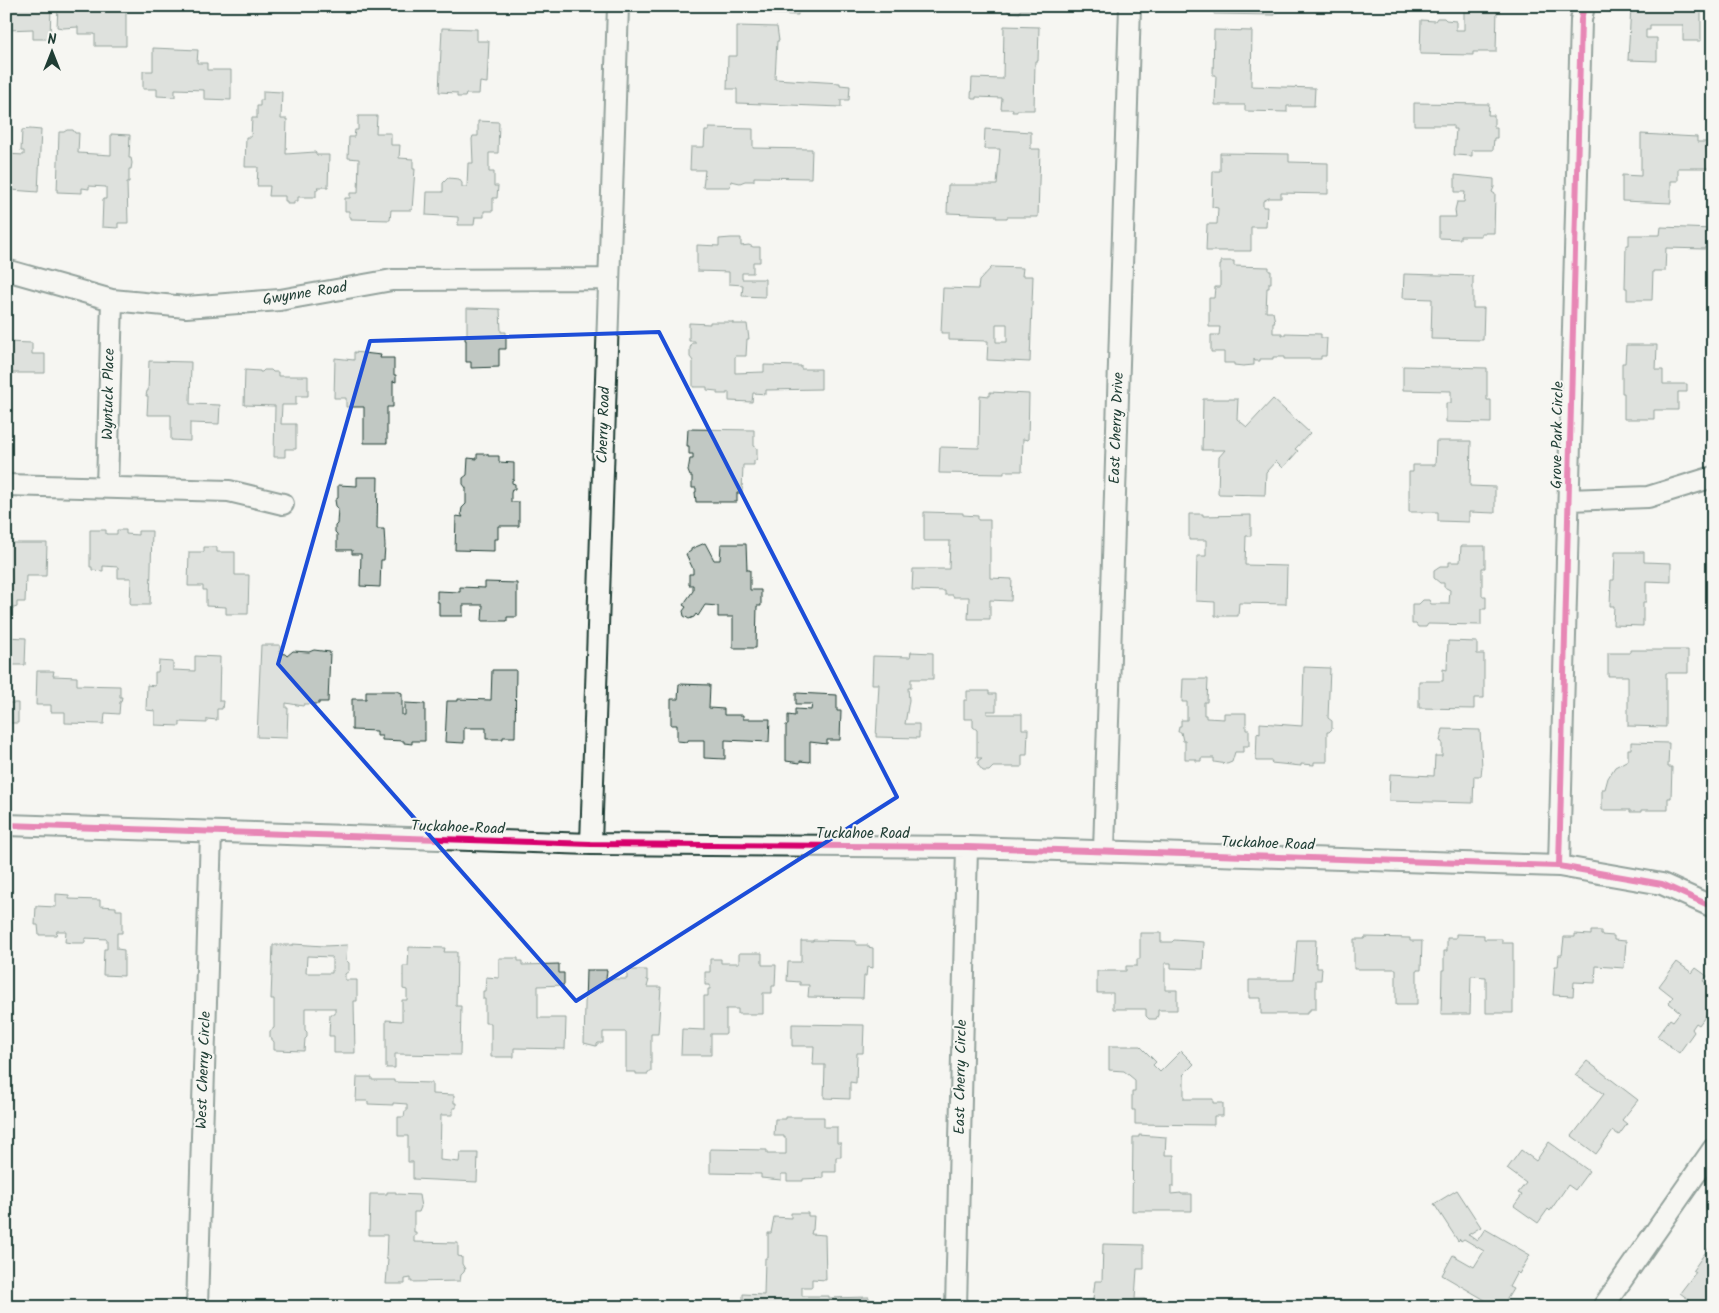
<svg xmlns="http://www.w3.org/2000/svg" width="1719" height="1313" font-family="Kalam,sans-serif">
<rect width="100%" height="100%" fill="#f6f6f2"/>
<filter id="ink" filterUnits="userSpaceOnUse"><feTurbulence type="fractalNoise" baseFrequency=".02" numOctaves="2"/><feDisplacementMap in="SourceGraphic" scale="10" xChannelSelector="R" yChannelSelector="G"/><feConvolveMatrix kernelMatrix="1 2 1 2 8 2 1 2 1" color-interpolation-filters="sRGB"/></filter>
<g filter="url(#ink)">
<path fill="#c1c8c3" stroke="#1f3d34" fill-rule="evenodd" d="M6,6H51L50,39H33V29L6,30Z
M58,6H126V46H95V34H78V27L63,28L57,27Z
M770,6H798V15L770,14Z
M993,6H1031V10H1020V13L1008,12V10L992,9Z
M1214,6H1275V15L1214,14Z
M1631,6H1701V41H1683V25H1650V30H1646V38H1657V61L1628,60Z
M1464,8H1497L1496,52H1473V55L1420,54L1421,20L1435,21L1437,18H1444L1446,20L1456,21V30H1464Z
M737,26L777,27L779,41H777L775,79L840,83V85L850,86L849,100H841V107L737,103V89H727L728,56H737Z
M1004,26L1039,27L1038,61H1035L1034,110H1017V112H1012L1013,109H1001L1002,98L976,97V99H972L971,97L972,78L1003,79Z
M442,28L477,29V41H489L487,83L480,82L479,94H466L465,97H457V93L439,92Z
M1214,30L1252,31L1251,86L1315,88L1314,106H1287V112L1245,111V105H1215L1216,75H1213Z
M153,48L198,50L197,63H207V70H231V100L204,99V90L175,89V97L157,96V89H143V71H153Z
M263,91L282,92L281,119H287L286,154L315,152L317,155H329L328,187H317L318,188V190H316V197H298V201H294V204H287V201H285V196H269L270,186H257L258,167H245L246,137H251L252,118H257V106H260V100H263Z
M1414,103L1489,104L1488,115H1494V128H1497V138H1494L1493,150H1472V156L1454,155L1456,129H1453V125H1414Z
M358,116H377L376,133H391V145H400L399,158L413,159V169H415L412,210H391L390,220L351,219V217H349V211H345V198H350V193H358L359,159L348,158L349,137H354L355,130H358Z
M478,121L499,122L498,153H489V172H494V186H498L497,198H493V211H484V217H475L474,225H458V217L426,215L427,192H443V183L448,178L459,179L462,183V187H467L468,163H473L472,139L473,136H478Z
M709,128L753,129V148L812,149L811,178L754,177V181H745L740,183L731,181L730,187H703L705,170H690L691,147H704L705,131H709Z
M30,129L41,130L38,192L11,190V194H6V154L24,155V151H21L22,130Z
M985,129L1031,132V149H1040L1038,217H1007V218H996V215L947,213L948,185H997L1000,149H984Z
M67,130H73L75,133H79L78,153L111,155V134L130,135L129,158H131L132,163L131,169H129V182H127L128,223H118V228L102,227L103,199H106V187L89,186V189L82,188V193L57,192L59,132H64Z
M1641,134L1697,137V142H1713V168H1678V181H1671V203L1622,201V175L1641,176Z
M1220,153L1289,154V162L1328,163V194L1281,193V198H1269L1263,201V207H1267L1266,227H1251V251H1206L1207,224H1217L1218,208L1212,207L1213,171H1220Z
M1455,175L1494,179V187L1492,192L1495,194L1494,233H1481V236H1460V239L1439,238V217H1456L1455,210L1457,202H1464L1465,192H1455Z
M1661,227L1713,229V247H1705V249L1666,248L1665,271H1653L1652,300H1627V288H1625L1626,245H1629V235H1660Z
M731,238H741V246L749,245L753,247H760V262H753V273H742V279H765V297L742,296L743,285L729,284V272L697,271V245L719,246V239Z
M1221,261H1234V266L1269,267V271H1271V283H1269V288H1267L1266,312H1273L1275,322H1273V333H1282V335H1285V333L1321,334V338H1327L1326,356H1321V359H1284V357H1273V359H1260V361H1255L1254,359V365L1243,366L1234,365V363H1224V352H1211V335H1219L1220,327H1209V298H1214L1215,287H1220V265H1221Z
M992,267L1023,268L1022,276H1033L1030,362L987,360L988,341L949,340V333H941L943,288L978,289L979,281ZM996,324H1007V342H996Z
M1404,274L1473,276V308H1484L1483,340L1431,339L1432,299L1403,298Z
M467,308L500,309L501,332H506V349H499V367L471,368V362H466V340H465V336H467Z
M710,322H733V324H747L749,339H747L746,356H735V373L764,372V365L801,366V369H821V389L766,390V394L753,393L752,402L729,401V392H727V394H717V391L707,390V387H693V361L690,357V348L692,343H695V341H689V323L710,324Z
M6,342L32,343V354H45V373H6Z
M1626,345H1657L1656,370H1663V384H1687V392H1678V410H1654V419H1624V393H1622V363H1625Z
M354,352L381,355L380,358H394V375H396V382L393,381V407H387V443H364V407H346V398H334L335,358L354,360Z
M149,361L191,362L190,404L220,405L219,424L190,423V441L171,440V415H147L148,396H146L147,391H148Z
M1403,366L1487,368V400H1491V423L1446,422V403H1451V391L1403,390Z
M245,370L260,371V372H262L264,370H271L273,372H278V376H308V396H296V405H282L281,424H296V449H285V457H274L275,406L244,405Z
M990,392L1029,394L1028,440L1023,439L1022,471H1004V474L939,473L940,447L979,448L980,395L990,396Z
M1203,399H1238L1237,419L1247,427L1273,399L1310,433L1295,449L1298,451L1283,468L1276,461L1266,472L1265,495L1218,494L1219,457L1225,450H1202Z
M688,429L754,430V446L757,448V459L754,461V465H743L742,493H737V502H696L695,492H696V488H692V476H690L688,471L690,459H693V454H689V446H687Z
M1436,441H1471L1470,486L1495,487V513L1469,512V522L1438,521V512H1409V472H1413V465H1435Z
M477,454H488V456H499V462L514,463V480H512V483L515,484V489H512L511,493V502H519V526H498V539H494V551L455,550L456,516L463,517L461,514L462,508L466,504V488L463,484V478L467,475L468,458L477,459Z
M357,477H378L377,529H384L385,546L384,560H381L380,587L360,586L361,554H352V550H337V534L335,532V526L337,524L338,508L336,506L335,500L338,498V485L357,486Z
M924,512L963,513V515L978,516V520H990V578L1012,579L1011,601L990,600V619H968L969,597H953V595H945V591L912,590L913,569H949L950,541H924Z
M1189,514H1203V516L1251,515V536H1246L1245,565L1287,566L1286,604L1239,603L1238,616H1215V602L1196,601L1197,556H1206V540H1189Z
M90,530H106V534H117V530H126V534L138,535V531H152L150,605H130L131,578H118V567L103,566V571L92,570V567H90Z
M6,543H47L46,576H26L25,602H17V607L14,608L6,607Z
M705,543L714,560H720L721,544H746L747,570H750V590H761V606H757L756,648H733V617H718V606L705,605L698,616L696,614L694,617L689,619L684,616L683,611L686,607L683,605L693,591V585H689V574H693V569L686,554L691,551V549Z
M1461,546H1485V568H1482V596H1486V609H1481V625L1428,624L1426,627H1418L1416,624H1412V604H1419L1423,600H1429L1431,604H1449L1450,590L1444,587V583H1440L1434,578V570L1440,566H1449V562H1460Z
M204,547H217V552H235V575H249L248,614H226V607L206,606V590H203V586H188L189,552H204Z
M1615,552H1644V562L1671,563V582L1646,581V602H1643V626L1613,625L1614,606H1610L1611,580H1614Z
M485,582L517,583V617H507V621H482L483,605H463V616H439V602H437V591L460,592V587L485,588Z
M6,637L26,638L25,665H6Z
M1448,641L1477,642V654H1484V698H1474V709L1419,708V681H1443V669L1447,670Z
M261,645H280V653L285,654L287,656L293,651L309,652L314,650L330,652L328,702H319V704H304L303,706L286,703V708H288L287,738L257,737Z
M1630,650H1688V673H1666V727L1628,726V676H1608V653H1630Z
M911,652L933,653V679H911V688H908L909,700L905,724H919V738L876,737L879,684H872L873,656L910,657Z
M195,656L220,657L219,701H223L222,709H217V720L207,719V723L180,722V726L155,725V711L146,710L147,685L155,686V672H158L159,661L173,662V670L195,671Z
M1304,667L1330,668L1328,718L1332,721V729L1329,732H1327V762H1314V765L1301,764V766L1271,763L1272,761H1256L1257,733L1260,734V723L1302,726Z
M492,670H516L515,737H503V739H486V728H464V743L445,742L447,701H458V699L491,700Z
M37,671H54L53,676L77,677V685L120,686V697H122L121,702H120L119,714L105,713L104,724L65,723V712H51V705H36Z
M1183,679H1208L1207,702H1204V715H1206V718L1224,719V713H1246V730H1249V746H1243V752H1235L1232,762L1227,764L1214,762V758H1201V761H1196V759H1185V741H1183L1181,732H1178L1179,726H1181V720H1187V702H1182Z
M679,684L710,685L709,708L724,709V715H743V719H770L769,742L725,740V759L704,758V740H688V742L677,741V725H671V699H678Z
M366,691H397L402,693V715H405V703L425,704V741H412V744L404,743V741L382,740V736H377V731L352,730V699H366Z
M967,691H989V694H996V711H987V714H1022V729H1028L1027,755H1022V767H993L989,771H983L978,765V761L982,758H977V730L973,727V719H964V700H967Z
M796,693L837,695V711H841L840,740H827V744L810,742V762L800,761V763L786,761V725H788V715L795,716V709L811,710L812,704H796Z
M6,697L9,698V703H18V723H6Z
M1443,729L1480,730L1482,767L1481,776H1474L1473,803L1389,801L1390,774L1434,776L1435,756H1442V742L1440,741Z
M1631,742L1669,743L1668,767H1672L1671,798H1668V810H1641V812H1630V810H1602V789H1605L1608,778L1615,767L1628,760V749H1631Z
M56,894L69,895V899L100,900V906L116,907V910H122V933H117V949L124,950V976L103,975L104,949H107V939L85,938V943H72L65,942L66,931H57L56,935H39L38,925H35L36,906L56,907Z
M1591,931H1601V935L1614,936V940L1626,941L1624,968L1596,966L1595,983L1574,982L1573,996L1553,995L1555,966H1558L1559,955H1562L1564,937H1575V934L1591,935Z
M1140,933H1161V942H1172L1174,940L1204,942L1203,969L1171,968V963H1165V990H1177V1010H1158V1015L1156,1019H1149L1146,1016V1009H1113V993H1097V971H1126V966H1137V959H1140Z
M1456,934L1484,935V939H1502V943H1513V1013H1486V977L1471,976L1470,1014H1441L1442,970H1444V951H1447V938H1456Z
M1365,937L1410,938V941H1422L1421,970H1417V1005H1396V969H1354V939H1364Z
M813,940L856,941V945H868V947L873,948V968L867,967L866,976H864L863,998L808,997L809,985H800V982L787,981L788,962H801V941H813Z
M1297,940H1316L1315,963H1317V968H1322L1321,980H1316V1009H1310V1011H1307V1014H1261V998H1249V980H1294Z
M293,944L324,946L347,945L346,960L349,963V971L345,974V980H357V1001H354L355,1053H334V1036H329L330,1014H335V1008H305V1030L307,1032V1037L305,1039L304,1051L274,1050V1042L270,1037V1031L274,1028V999H271L273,945H293ZM307,956L332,957V973H306Z
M409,947L445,948L444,952H457L456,1006H461L460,1055L395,1054V1068H386V1020L402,1021V1000H407V990L403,989V966H408Z
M739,953H762V965H776L775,986H772V993H763V1014H738V1009H726V1034H711V1055H681L682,1029L704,1030V996H708V989H710V985H705V972H710V959H721V963H739Z
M499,958H518V961H522V965L559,964V973H564V985L538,986V1018H566L565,1049L514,1048V1057H491V1023H485V999H483V991H485L486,977L499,978Z
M1677,962L1692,973L1696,968L1707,976L1703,981L1713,988V1006L1699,1025L1696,1023L1692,1029L1694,1032L1679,1053L1657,1036L1670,1019L1673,1021L1680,1012L1669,1003L1673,997L1659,986Z
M586,970H607L606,979H627V970H647V980H649L647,987H661L658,1034H651V1072H648V1074H636V1072H626V1032H603V1043H598L596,1046L584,1043Z
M792,1024L864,1025L863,1053H857L856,1083L850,1082V1099L824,1098L825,1065H813L814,1046H792Z
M1109,1046H1140L1156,1062L1153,1065L1160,1072L1181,1051L1194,1064L1183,1075L1184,1076V1099H1213V1103H1223V1116H1214V1125L1135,1124V1110H1132V1092H1135V1080L1124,1071L1109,1070Z
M1587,1061L1638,1100L1622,1120L1627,1124L1619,1135L1613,1131L1596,1154L1572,1136L1604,1094L1575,1075Z
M357,1077H372V1080H394V1082L432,1083V1094L454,1095V1103H456V1108H453V1115H441L440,1160L459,1162L460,1153H478L477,1182L413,1179V1162H408V1136H398V1117H404L405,1111H407V1104L393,1103V1105L368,1104V1101H356Z
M785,1117H824V1127H837V1143H841V1157H836V1172H823V1178L803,1179V1181H787V1174H781V1180L761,1178V1174L710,1173V1149L767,1150V1154H786V1138H784V1136H774L775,1119H785Z
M1139,1135L1166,1137L1165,1155H1174V1186H1171V1194L1181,1193V1194H1192V1211H1132L1133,1137H1139Z
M1549,1142L1589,1171L1575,1190L1568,1185L1550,1211L1548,1209L1538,1223L1514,1206L1522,1195L1518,1193L1526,1183L1507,1169L1521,1150L1536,1161Z
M1457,1190L1481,1227L1468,1235L1470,1236L1477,1241L1485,1229L1530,1255L1519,1274L1517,1272L1509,1287L1513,1289L1502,1307H1497L1442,1275L1453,1255L1474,1267L1484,1251L1464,1239L1461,1241L1460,1239L1458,1241L1434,1204Z
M387,1192H396V1194L419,1195L421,1207L419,1212H414V1232H416V1235H414V1242L458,1243V1256L462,1257V1264L465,1269L464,1272L461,1275L460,1281L411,1282V1278L405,1279V1284H386L388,1259H386L387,1235H369L370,1194H387Z
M791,1213H808V1216H814L813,1230H812L811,1234L825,1235L826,1280L812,1279V1287H802V1296H829V1298L869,1297V1304H873V1307H743V1294L764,1295L765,1258H768V1233H771L774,1217L791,1218Z
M1103,1244L1144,1245V1269H1137L1135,1299H1145V1307H1092L1095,1281H1102Z
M1710,1246H1713V1307H1699L1680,1293L1696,1272L1693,1270Z
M1442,1299L1454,1303L1453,1306L1454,1307H1439Z"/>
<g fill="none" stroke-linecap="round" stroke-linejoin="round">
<defs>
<path id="street" d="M6,270L112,300L186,307L280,300L392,280L609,279
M6,485L229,491L283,504
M107,487L112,300
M1569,500L1648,497L1713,477
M6,825L591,844L967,847L1559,866L1662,884L1713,907
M591,844L618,6
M1104,851L1130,6
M1559,866L1581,20L1584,6
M197,1307L211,832
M956,1307L967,847
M1603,1307L1713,1149"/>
</defs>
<use href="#street" stroke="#1f3d34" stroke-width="24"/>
<use href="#street" stroke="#f6f6f2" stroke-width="20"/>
<defs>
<path id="cycleway" d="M6,825L591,844L967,847L1559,866L1662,884L1713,907
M1559,866L1581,20L1584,6"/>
</defs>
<use href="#cycleway" stroke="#f6f6f2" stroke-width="9"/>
<use href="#cycleway" stroke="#d6006c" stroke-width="6"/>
</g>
</g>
<path d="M0 0H1719V1313H0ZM659,332L897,797L576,1001L278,664L370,341Z" fill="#f6f6f2" fill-opacity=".55" fill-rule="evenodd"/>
<path fill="none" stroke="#1d4ed8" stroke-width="4" stroke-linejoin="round" d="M659,332L897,797L576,1001L278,664L370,341Z"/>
<g text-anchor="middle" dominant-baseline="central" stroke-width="4" stroke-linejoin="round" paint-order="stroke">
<g font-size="15" fill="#1f3d34" stroke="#f6f6f2">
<text transform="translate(305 294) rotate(-9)">Gwynne Road</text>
<text transform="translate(109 394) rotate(-89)">Wyntuck Place</text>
<text transform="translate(604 425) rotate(-88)">Cherry Road</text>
<text transform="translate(1117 428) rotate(-88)">East Cherry Drive</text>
<text transform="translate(1558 435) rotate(-89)">Grove Park Circle</text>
<text transform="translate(458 828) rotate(2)">Tuckahoe Road</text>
<text x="863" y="834">Tuckahoe Road</text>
<text transform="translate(1268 844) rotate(2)">Tuckahoe Road</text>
<text transform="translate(204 1070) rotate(-88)">West Cherry Circle</text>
<text transform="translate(961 1077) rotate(-89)">East Cherry Circle</text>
</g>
</g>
<rect width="1719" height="1313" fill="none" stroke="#f6f6f2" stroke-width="25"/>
<rect x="12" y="12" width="1694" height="1288" fill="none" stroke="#1f3d34" stroke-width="2" filter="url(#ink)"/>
<g transform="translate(52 52)" stroke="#f6f6f2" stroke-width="4" paint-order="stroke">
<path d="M0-4L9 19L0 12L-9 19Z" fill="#1f3d34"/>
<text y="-8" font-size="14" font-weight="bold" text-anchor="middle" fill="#1f3d34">N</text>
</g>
</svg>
